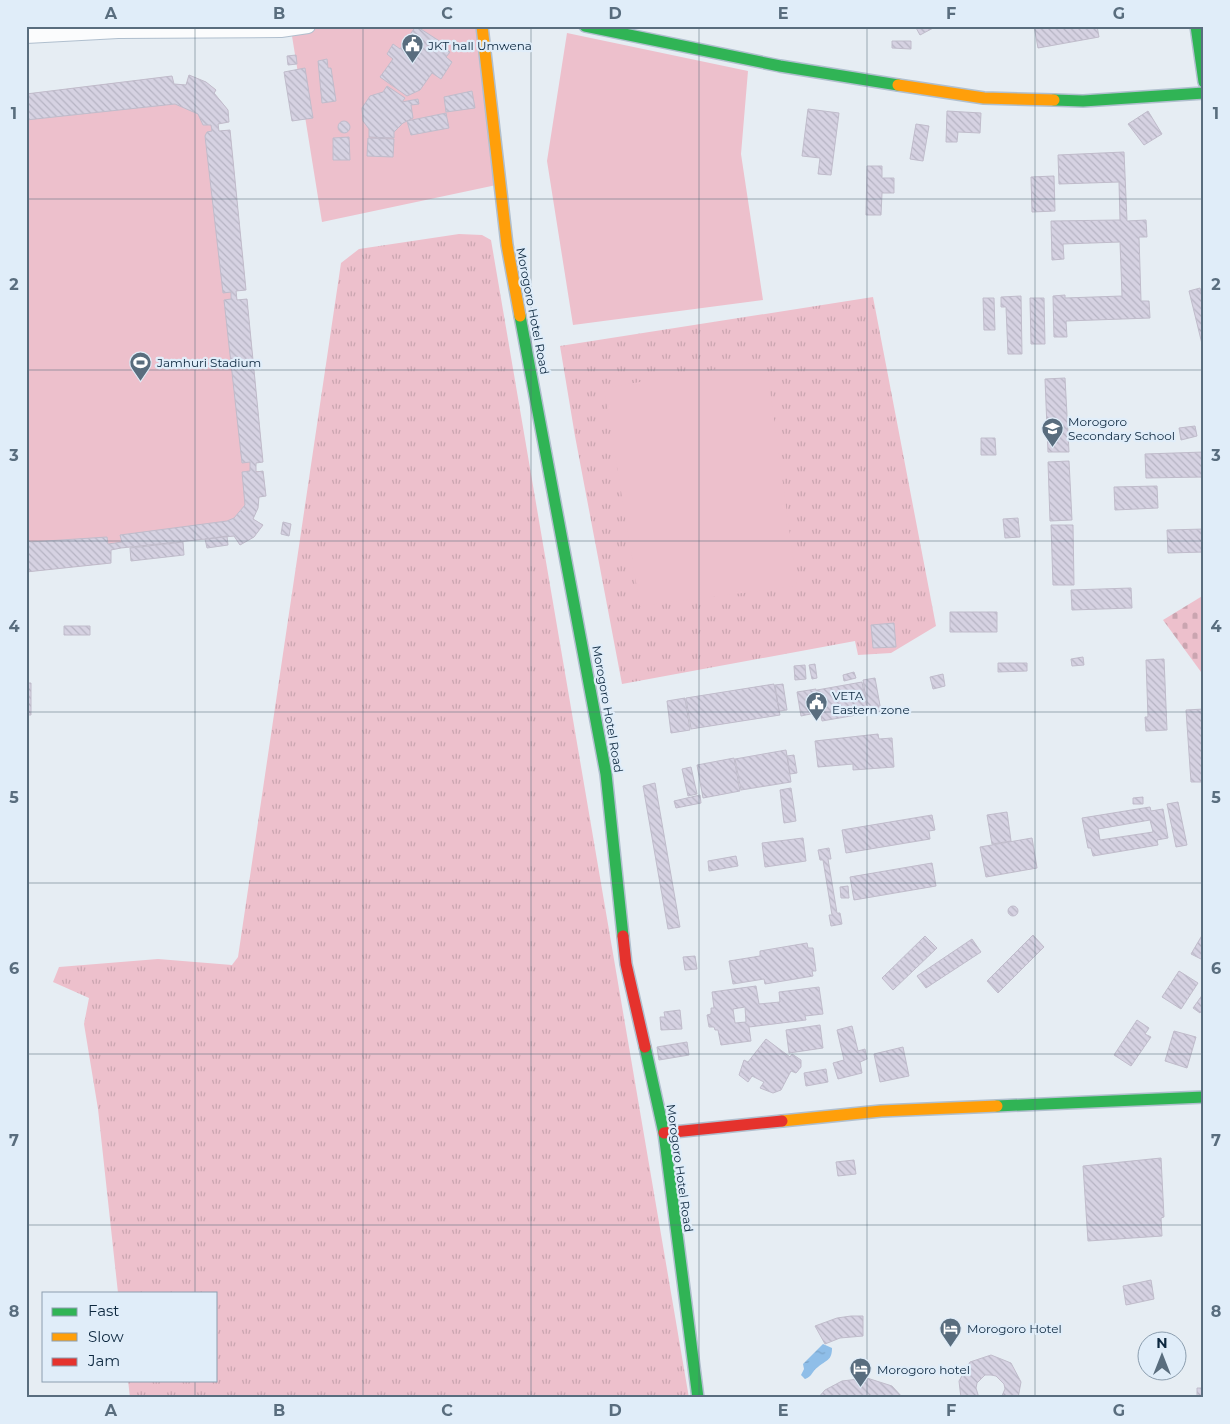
<svg xmlns="http://www.w3.org/2000/svg" width="1230" height="1424" font-family="Montserrat,sans-serif">
<defs>
<pattern id="grass-tufts" width="24" height="20" patternUnits="userSpaceOnUse" patternTransform="scale(1.25)"><rect width="24" height="20" fill="#edc0cc"/><path d="M3 7l-1-3M5 7V3M7 7l1-3M15 17l-1-3M17 17v-4M19 17l1-3" fill="none" stroke="#caa5b0"/></pattern>
<pattern id="cemetery-stones" width="16" height="16" patternUnits="userSpaceOnUse" patternTransform="scale(1.25)"><rect width="16" height="16" fill="#edc0cc"/><path d="M2 7V4a2 2 0 0 1 4 0v3zM10 15v-3a2 2 0 0 1 4 0v3z" fill="#caa5b0"/></pattern>
<pattern id="water-ripples" width="26" height="14" patternUnits="userSpaceOnUse" patternTransform="scale(1.25)"><rect width="26" height="14" fill="#8fbee8"/><path d="M2 4q2-2 4 0t4 0M15 11q2-2 4 0t4 0" fill="none" stroke="#7aa3c8"/></pattern>
<pattern id="building-back-hatch" width="6" height="6" patternUnits="userSpaceOnUse" patternTransform="scale(1.25)"><rect width="6" height="6" fill="#d6d2e2"/><path d="M-1 5l2 2M0 0l6 6M5-1l2 2" fill="none" stroke="#b6b4c3"/></pattern>
</defs>
<rect width="100%" height="100%" fill="#e6edf3"/>
<path fill="url(#grass-tufts)" d="M459,234L482,235L491,240L689,1398H130L128,1380H216V1293H118L98,1109L84,1024L89,998L53,982L59,967L158,959L232,965L238,957L341,263L359,249Z
M873,297L936,626L891,653L858,655L855,641L622,684L575,436L560,346Z"/>
<path fill="url(#cemetery-stones)" d="M1204,595V676L1163,620Z"/>
<path fill="#edc0cc" d="M310,26H477L501,184L322,222L292,36Z
M567,33L748,71L741,154L763,300L573,325L547,161Z
M189,75L206,82L216,90L214,93L228,110L229,122L218,124L219,131L230,130L246,290L236,291L237,300L247,299L263,462L256,463V471H263L266,496L259,497L258,508L253,519L263,525L254,537L240,545L234,536L121,548L111,550V563L26,572V94L172,76L174,84L186,85Z
M766,361L797,586L640,606L604,388Z"/>
<path fill="url(#water-ripples)" d="M823,1344L832,1348C832,1361 826,1360 818,1367C812,1371 812,1377 805,1379L801,1375L804,1369L803,1364Z"/>
<path fill="url(#building-back-hatch)" stroke="#c0bccb" fill-rule="evenodd" d="M416,26L441,42L439,44L450,52L446,57L452,62L441,79L432,73L420,90L407,96L380,77L393,59L387,54L393,44L400,49Z
M915,26H937L920,35Z
M1034,26H1097L1099,37L1038,48Z
M892,41H911V49L892,48Z
M296,55L297,64L288,65L287,56Z
M327,59L328,68H331L336,101L322,103L318,61Z
M305,68L313,118L292,121L284,72Z
M189,75L206,82L216,90L214,93L228,110L229,122L218,124L219,131L230,130L246,290L236,291L237,300L247,299L263,462L256,463V472L263,471L266,496L259,497L258,508L253,519L263,525L254,537L240,545L234,536L121,548L111,550V563L26,572V540L31,542L107,537L108,544L122,542L120,535L227,521L234,518L245,505L242,472L250,471V462L242,463L224,300L231,299V292L223,293L205,136L207,132L212,131L211,125H203L198,114L175,104L26,120V94L172,76L174,84L186,85Z
M387,86L405,98L402,102L418,99L419,104L411,105L413,118L403,123L394,132V138L369,137V129L363,121L362,108L370,96L383,92Z
M472,91L475,108L446,112L444,97Z
M808,109L839,113L831,175L818,174L820,158L802,156Z
M947,111L981,113L980,133L958,132L957,142H946Z
M1148,111L1162,134L1144,145L1128,124Z
M446,113L449,128L411,135L407,121Z
M338 127a6 6 0 1 1 12 0a6 6 0 1 1-12 0Z
M916,124L929,126L923,161L910,159Z
M349,137L350,160H333V138Z
M368,138L394,139L393,157L367,156Z
M1124,152L1127,221L1146,220L1147,237H1139L1141,301H1149L1150,318L1066,321L1067,337H1054L1053,296L1065,295V298L1122,296L1120,242L1063,244L1064,259L1052,260L1051,221L1120,220L1119,182L1059,184L1058,155Z
M867,166H882V178H894V193H882L881,215H866Z
M1054,176L1055,211L1032,212L1031,177Z
M1200,288L1204,303V352L1189,291Z
M1021,296L1022,354H1008L1006,307H1001V297Z
M983,298H994L995,330H984Z
M1030,298H1044L1045,344H1031Z
M1065,378L1069,452H1048L1045,379Z
M1195,426L1197,436L1181,440L1179,428Z
M981,438H995L996,455H981Z
M1204,452V477L1146,478L1145,454Z
M1069,461L1072,520L1050,521L1048,462Z
M1157,486L1158,508L1115,510L1114,487Z
M1018,518L1020,537L1005,538L1003,519Z
M283,522L291,524L289,536L281,534Z
M1051,525H1073L1074,585H1053Z
M1204,529V552L1168,553L1167,530Z
M227,536L228,545L207,548L205,539Z
M183,542L184,555L131,561L130,548Z
M1131,588L1132,608L1072,610L1071,590Z
M950,612H997V632H950Z
M894,623L896,647L873,648L871,625Z
M64,626H90V635H64Z
M1083,657L1084,665L1072,666L1071,659Z
M1164,659L1167,730L1146,731L1145,717H1148L1146,660Z
M998,663H1027V671L998,672Z
M815,664L817,678L812,679L809,665Z
M805,665L806,679L795,680L794,666Z
M854,672L856,678L844,681L843,675Z
M943,674L945,686L933,689L930,677Z
M875,678L881,711L868,713L863,680Z
M862,682L868,713L822,721L817,690Z
M26,683H31V715H26Z
M774,684L780,715L691,729L686,698Z
M783,684L787,710L779,711L775,685Z
M816,689L820,712L801,716L797,692Z
M685,698L690,730L671,733L667,701Z
M1204,709V782H1191L1186,710Z
M878,734L879,739L892,738L894,767L853,770V764L818,767L815,741Z
M786,750L791,782L741,790L735,759Z
M794,755L797,773L790,774L787,756Z
M734,758L740,791L703,798L697,765Z
M691,767L697,794L688,796L682,769Z
M655,783L680,927L668,929L643,786Z
M791,788L796,821L784,823L780,790Z
M700,795L701,803L676,808L674,801Z
M1143,797V804H1133V798Z
M1178,802L1187,845L1176,847L1167,804Z
M1150,807L1151,811L1163,809L1168,838L1157,840L1158,845L1093,856L1091,848H1088L1082,818ZM1150,820L1153,832L1100,840L1098,829Z
M1007,812L1011,841L992,844L987,815Z
M932,815L935,830L929,831L930,839L846,853L842,830Z
M803,838L806,861L765,867L762,843Z
M1032,838L1037,868L986,877L980,847Z
M829,848L831,859H828L837,913H840L842,924L831,926L829,915H832L823,860H820L818,850Z
M736,856L738,866L709,871L708,861Z
M932,863L936,886L854,900L850,877Z
M848,886L849,898H841L840,887Z
M1008 911a5 5 0 1 1 10 0a5 5 0 1 1-10 0Z
M1204,932V959L1203,960L1191,954Z
M1033,935L1044,947L998,993L987,981Z
M925,936L937,948L893,990L882,978Z
M972,939L981,952L926,988L917,976Z
M807,943L808,948H813L816,971H812L813,976L765,984L764,979L733,984L729,961L760,956V951Z
M695,956L697,969L685,970L683,957Z
M1179,971L1198,983L1181,1009L1162,997Z
M756,986L759,1004L780,1002L779,992L819,987L823,1014L805,1016L806,1020L749,1027L751,1041L721,1045L718,1030H715L714,1027H709L707,1015L711,1014V1008H714L712,992ZM745,1007L746,1022L735,1023L733,1009Z
M1203,994L1204,1007L1200,1013L1193,1008Z
M680,1010L682,1029L661,1030L660,1017H665L664,1012Z
M1137,1020L1149,1028L1145,1034L1151,1037L1131,1066L1114,1055Z
M820,1025L823,1048L789,1053L786,1030Z
M852,1026L858,1051L865,1049L867,1059L860,1062L862,1073L838,1079L833,1063L844,1060L837,1030Z
M1174,1031L1196,1037L1187,1068L1165,1061Z
M766,1039L790,1057L792,1054L801,1060V1067L796,1073L791,1071L781,1090L773,1093L760,1088L764,1082L752,1076L748,1082L739,1075L744,1060L748,1062Z
M687,1042L689,1055L659,1060L657,1047Z
M903,1047L909,1076L880,1082L874,1054Z
M826,1069L828,1082L806,1086L804,1073Z
M1161,1158L1164,1217L1161,1218L1162,1236L1088,1241L1083,1166Z
M854,1160L856,1174L838,1176L836,1162Z
M1151,1280L1154,1299L1126,1305L1123,1286Z
M851,1316H863V1336L840,1338L825,1344L815,1326L837,1318Z
M991,1355L1011,1363L1021,1382L1018,1398H1001L1005,1389L1004,1384L996,1376L991,1375H985L977,1383L976,1388L979,1398H961L959,1381L970,1362Z
M867,1378L892,1386L903,1398H818L825,1390L842,1381Z
M1197,1388H1204V1398H1197Z"/>
<g fill="none" stroke-linecap="round" stroke-linejoin="round">
<defs>
<path id="street" d="M26,36L118,31L281,30L308,26"/>
<path id="fast" d="M585,26L780,66L898,85
M1196,26L1204,82
M1054,100L1083,101L1204,93
M520,316L606,774L623,936
M645,1047L664,1133L698,1398
M997,1106L1204,1097"/>
<path id="slow" d="M482,26L507,245L520,316
M898,85L984,98L1054,100
M782,1121L881,1111L997,1106"/>
<path id="jam" d="M623,936L626,964L645,1047
M664,1133L782,1121"/>
</defs>
<use href="#street" stroke="#b0bfce" stroke-width="16"/>
<use href="#fast" stroke="#b0bfce" stroke-width="14"/>
<use href="#slow" stroke="#b0bfce" stroke-width="14"/>
<use href="#jam" stroke="#b0bfce" stroke-width="14"/>
<use href="#street" stroke="#fbfcfd" stroke-width="14"/>
<use href="#fast" stroke="#30b455" stroke-width="11"/>
<use href="#slow" stroke="#ff9f0a" stroke-width="11"/>
<use href="#jam" stroke="#e5322d" stroke-width="11"/>
</g>
<path fill="none" stroke="#596d7e" stroke-width="1" stroke-opacity="0.55" d="M195,26V1293M363,26V1398M531,26V1398M699,26V1398M867,26V1398M1035,26V1398M26,199H1204M26,370H1204M26,541H1204M26,712H1204M26,883H1204M26,1054H1204M26,1225H1204M195,1380V1398"/>
<defs>
<symbol id="civic-pin" viewBox="-11 -11 22 30"><path d="M0 17L-7.5 6A9.5 9.5 0 1 1 7.5 6Z" fill="#596d7e" stroke="#e0edf9"/><path d="M-.6-6.5H3V-4.5H.6V-3L4-1V1h2V6H-6V1h2V-1L-.6-3ZM-1.2 2.5V6h2.4V2.5Z" fill="#fff"/></symbol>
<symbol id="stadium-pin" viewBox="-11 -11 22 30"><path d="M0 17L-7.5 6A9.5 9.5 0 1 1 7.5 6Z" fill="#596d7e" stroke="#e0edf9"/><path d="M0-5a6.5 5 0 1 0 0 10a6.5 5 0 1 0 0-10ZM-3.5-1.8h7v3.6h-7Z" fill="#fff"/></symbol>
<symbol id="school-pin" viewBox="-11 -11 22 30"><path d="M0 17L-7.5 6A9.5 9.5 0 1 1 7.5 6Z" fill="#596d7e" stroke="#e0edf9"/><path d="M0-5L7-2L0 1L-7-2ZM-4 1L0 2.5L4 1V4Q0 6-4 4Z" fill="#fff"/></symbol>
<symbol id="hotel-pin" viewBox="-11 -11 22 30"><path d="M0 17L-7.5 6A9.5 9.5 0 1 1 7.5 6Z" fill="#596d7e" stroke="#e0edf9"/><path d="M-6-4.5h1.5V1H6V5H4.5V3h-9V5H-6ZM-4 0a1.8 1.8 0 1 1 3.6 0ZM.5 0V-2.5h3Q6-2.5 6 0Z" fill="#fff"/></symbol>
</defs>
<g fill-rule="evenodd">
<use href="#civic-pin" x="400" y="32" width="25" height="34"/>
<use href="#stadium-pin" x="128" y="350" width="25" height="34"/>
<use href="#school-pin" x="1040" y="416" width="25" height="34"/>
<use href="#civic-pin" x="804" y="690" width="25" height="34"/>
<use href="#hotel-pin" x="938" y="1316" width="25" height="34"/>
<use href="#hotel-pin" x="848" y="1356" width="25" height="34"/>
</g>
<g text-anchor="middle" dominant-baseline="central" stroke-width="4.5" stroke-linejoin="round" paint-order="stroke">
<g font-size="12" fill="#0d283f" stroke="#e0edf9" text-anchor="start">
<text x="428" y="45">JKT hall Umwena</text>
<text x="157" y="362">Jamhuri Stadium</text>
<text x="1068" y="421">Morogoro<tspan x="1068" dy="14">Secondary School</tspan></text>
<text x="832" y="695">VETA<tspan x="832" dy="14">Eastern zone</tspan></text>
<text x="967" y="1328">Morogoro Hotel</text>
<text x="877" y="1369">Morogoro hotel</text>
</g>
<g font-size="12" fill="#0d283f" stroke="#e0edf9">
<text transform="translate(533 311) rotate(79)">Morogoro Hotel Road</text>
<text transform="translate(608 709) rotate(80)">Morogoro Hotel Road</text>
<text transform="translate(680 1168) rotate(82)">Morogoro Hotel Road</text>
</g>
</g>
<rect width="1230" height="1424" fill="none" stroke="#e0edf9" stroke-width="55"/>
<rect x="42" y="1292" width="175" height="90" fill="#e0edf9" stroke="#8c9eaf"/>
<rect x="52" y="1308" width="25" height="8" fill="#30b455" stroke="#8c9eaf"/>
<text x="88" y="1316" font-size="15" fill="#0d283f">Fast</text>
<rect x="52" y="1333" width="25" height="8" fill="#ff9f0a" stroke="#8c9eaf"/>
<text x="88" y="1342" font-size="15" fill="#0d283f">Slow</text>
<rect x="52" y="1358" width="25" height="8" fill="#e5322d" stroke="#8c9eaf"/>
<text x="88" y="1366" font-size="15" fill="#0d283f">Jam</text>
<g transform="translate(1162 1356)"><circle r="24" fill="#e0edf9" stroke="#8c9eaf"/>
<path d="M0-4L9 19L0 12L-9 19Z" fill="#596d7e"/>
<text y="-8" font-size="14" font-weight="bold" text-anchor="middle" fill="#0d283f">N</text>
</g>
<rect x="28" y="28" width="1174" height="1368" fill="none" stroke="#596d7e" stroke-width="2"/>
<g font-size="16" text-anchor="middle" font-weight="bold" fill="#596d7e">
<text x="111" y="19">A</text>
<text x="279" y="19">B</text>
<text x="447" y="19">C</text>
<text x="615" y="19">D</text>
<text x="783" y="19">E</text>
<text x="951" y="19">F</text>
<text x="1119" y="19">G</text>
<text x="14" y="119">1</text>
<text x="1216" y="119">1</text>
<text x="14" y="290">2</text>
<text x="1216" y="290">2</text>
<text x="14" y="461">3</text>
<text x="1216" y="461">3</text>
<text x="14" y="632">4</text>
<text x="1216" y="632">4</text>
<text x="14" y="803">5</text>
<text x="1216" y="803">5</text>
<text x="14" y="974">6</text>
<text x="1216" y="974">6</text>
<text x="14" y="1146">7</text>
<text x="1216" y="1146">7</text>
<text x="14" y="1317">8</text>
<text x="1216" y="1317">8</text>
<text x="111" y="1416">A</text>
<text x="279" y="1416">B</text>
<text x="447" y="1416">C</text>
<text x="615" y="1416">D</text>
<text x="783" y="1416">E</text>
<text x="951" y="1416">F</text>
<text x="1119" y="1416">G</text>
</g>
</svg>
